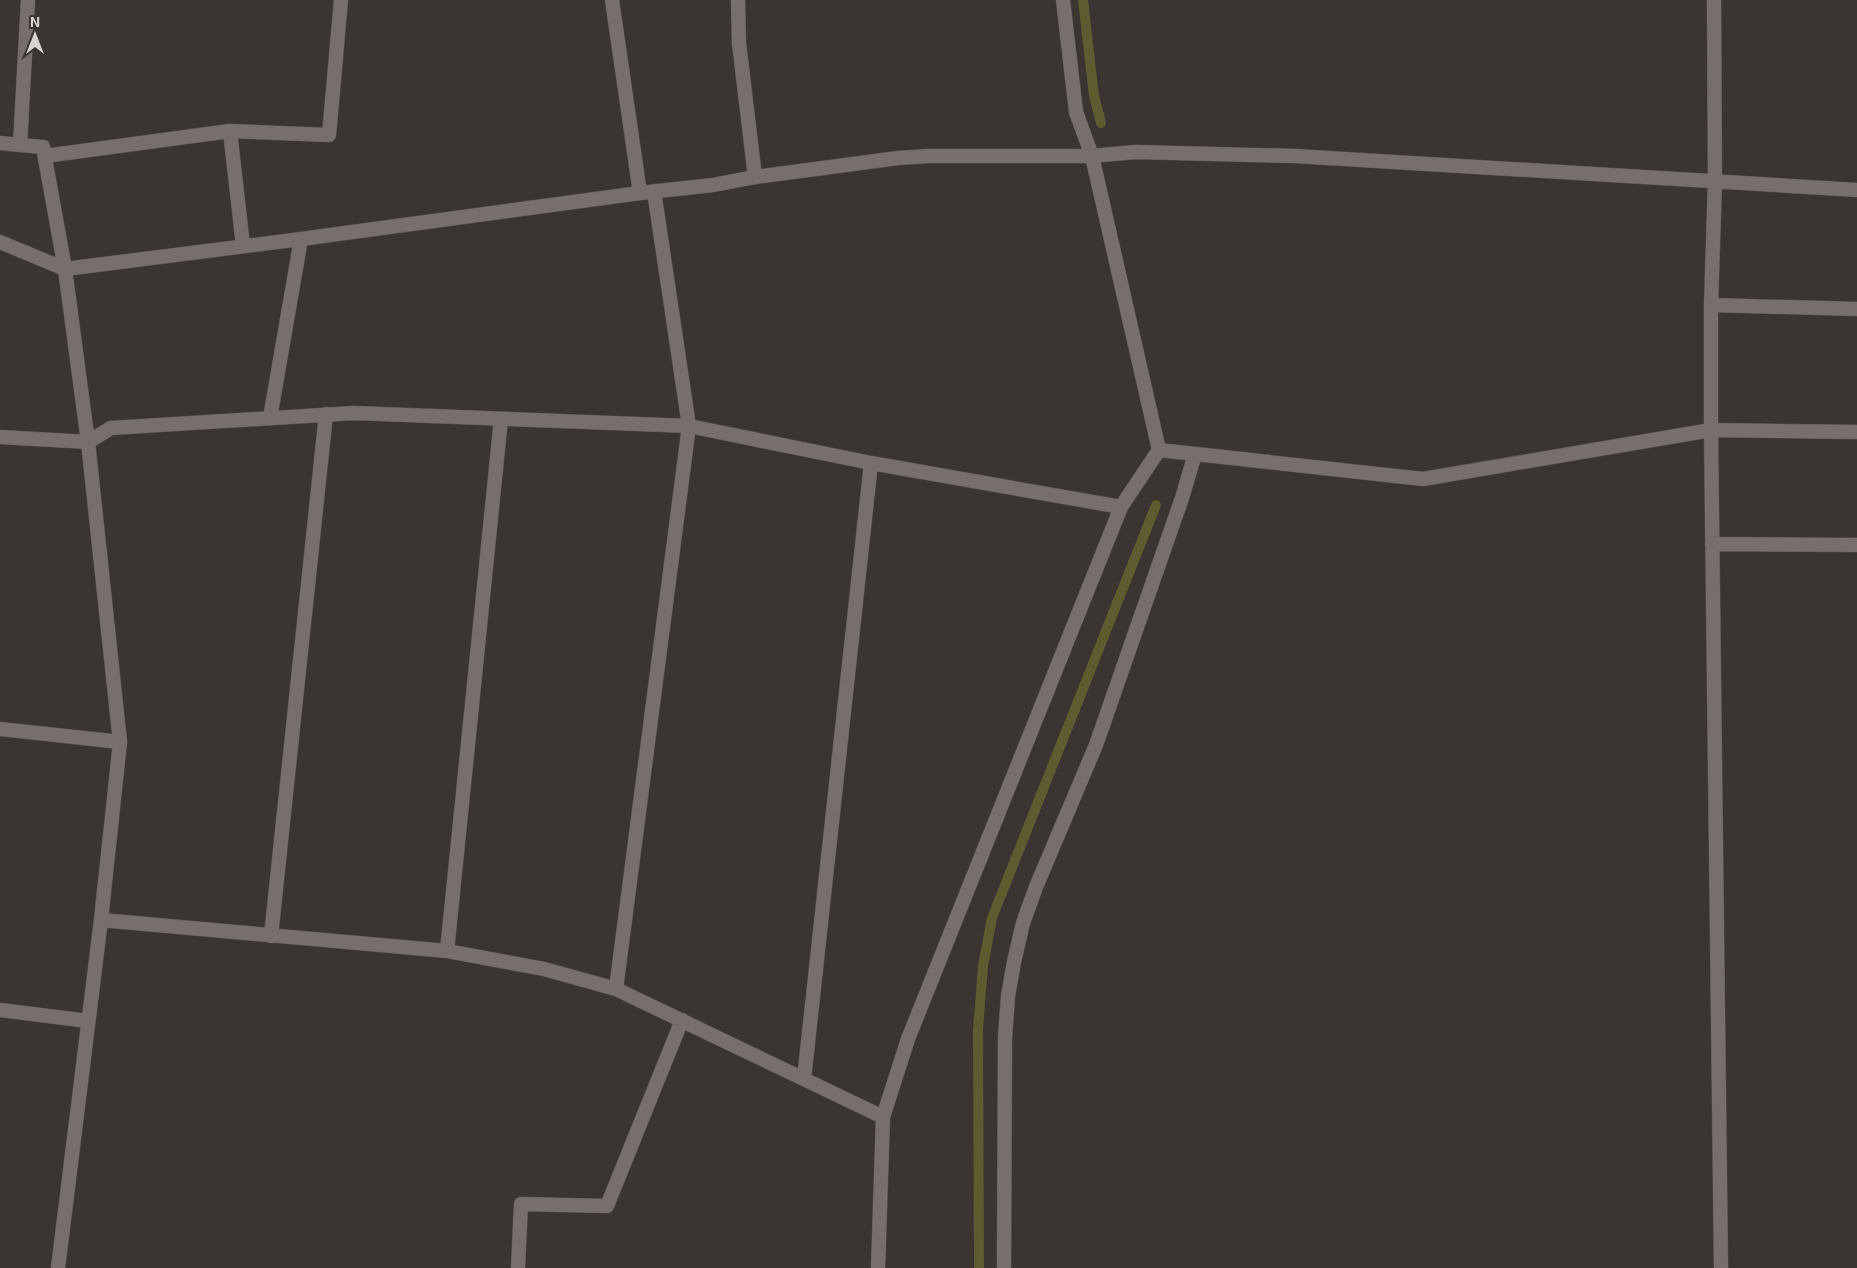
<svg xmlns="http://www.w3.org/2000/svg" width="1857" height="1268" font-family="'Exo 2',sans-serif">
<rect width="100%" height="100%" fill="#3a3531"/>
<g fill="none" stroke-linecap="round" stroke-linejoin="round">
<path stroke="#5e5b30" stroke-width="10" d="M1083,0L1094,96L1101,123
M979,1268L978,1030L983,966L992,918L1156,505"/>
<defs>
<path id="service" d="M28,0L20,145L43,147L65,269
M612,0L640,193
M738,0L739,43L755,177
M230,131L329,135L341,0
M0,143L20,145
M270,418L301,239
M0,729L120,742"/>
<path id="minor" d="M1714,0L1715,181L1711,305V430L1721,1268
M45,156L230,131L243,246
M0,242L65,269L301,239L640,193L713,185L755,177L898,158L929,156H1092L1135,152L1295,156L1857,190
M1711,305L1857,309
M0,437L88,442L111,428L354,413L689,426L871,463L1121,507L1159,450L1092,156L1076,112L1063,0
M1159,450L1423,479L1711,430L1857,432
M1712,544L1857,545
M101,920L447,951L544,969L616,989L883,1117
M271,936L326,414
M447,951L501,419
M616,989L689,426L654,191
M0,1010L88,1021
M804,1079L871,463
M58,1268L101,920L120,742L88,442L65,269
M518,1268L521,1204L607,1206L682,1020
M878,1268L883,1117L908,1039L1121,507
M1004,1268L1005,1038L1008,996L1014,962L1023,923L1036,887L1096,745L1182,498L1195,454"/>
</defs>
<use href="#service" stroke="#575350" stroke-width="15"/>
<use href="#minor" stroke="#575350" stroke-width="15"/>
<use href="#service" stroke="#766f6b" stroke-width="14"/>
<use href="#minor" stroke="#766f6b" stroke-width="14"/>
</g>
<g transform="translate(35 35)" stroke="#3a3531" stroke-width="4" paint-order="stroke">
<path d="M0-4L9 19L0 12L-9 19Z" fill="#d6d3d0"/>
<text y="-8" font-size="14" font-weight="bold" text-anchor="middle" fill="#d6d3d0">N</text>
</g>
</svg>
